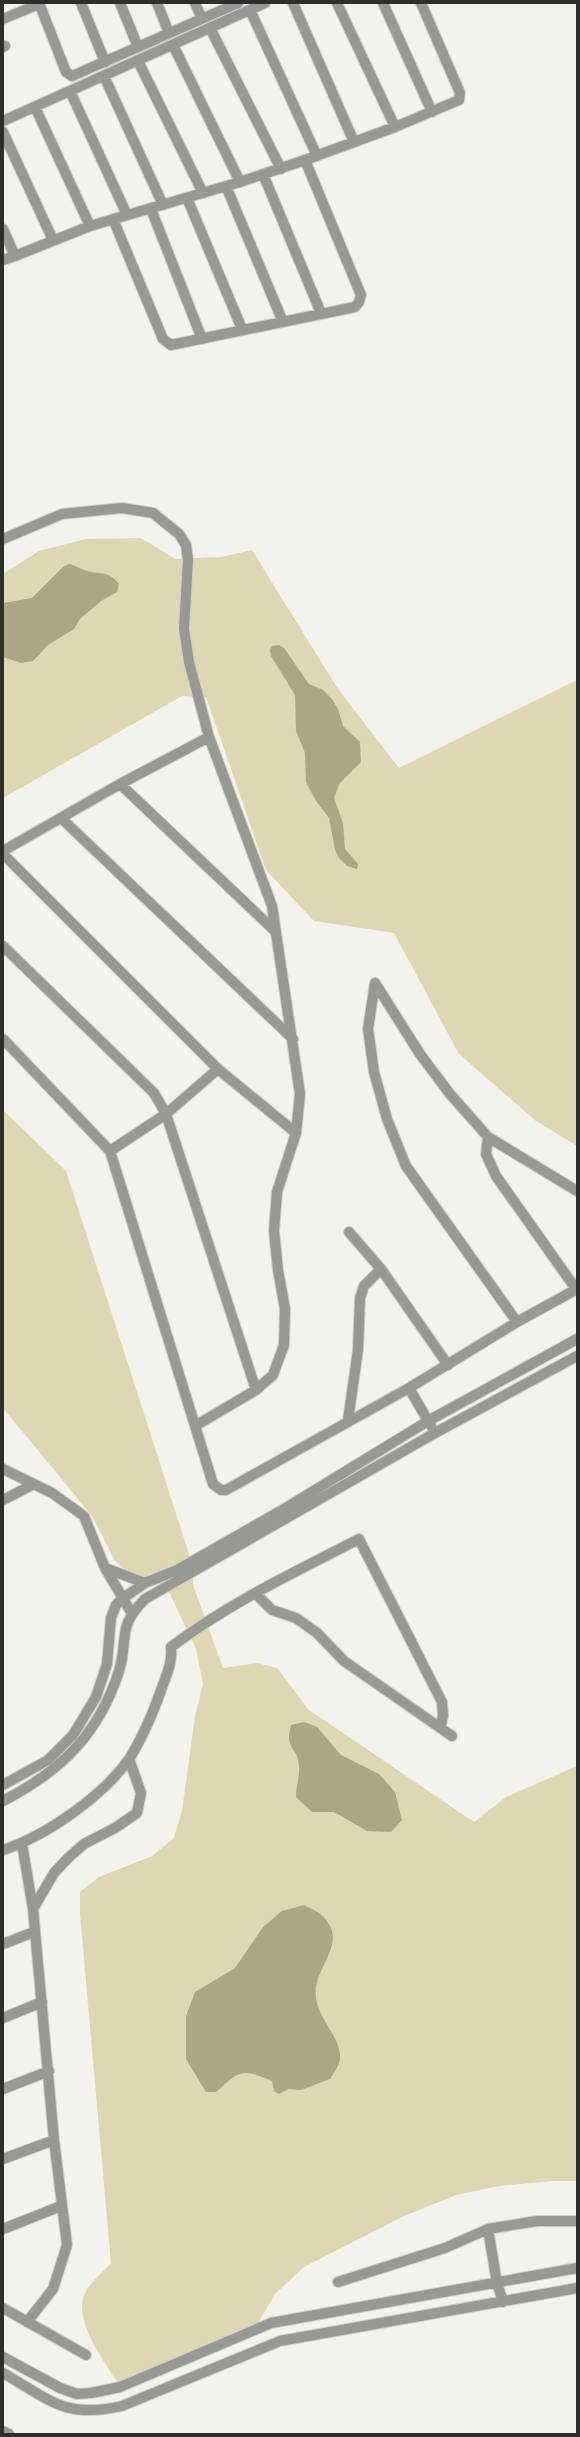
<svg xmlns="http://www.w3.org/2000/svg" width="580" height="2437" font-family="Roboto,sans-serif">
<rect width="100%" height="100%" fill="#f3f2ed"/>
<path fill="#ded7b4" d="M141,538L175,559L222,557L252,550L338,689L399,768L577,680V1146L536,1121L459,1054L394,933L314,921L266,870L206,697L182,696L3,798V574L39,551L86,539Z
M3,1110L66,1171L189,1554L194,1588L223,1668L257,1663L277,1668L309,1710L474,1822L506,1797L577,1766V2181H553L499,2186L456,2195L402,2217L304,2267L275,2294L255,2328L119,2385C106,2363 72,2321 85,2293C90,2283 103,2272 111,2263L80,1914V1892L99,1877L152,1856L174,1838L182,1811L195,1716L203,1684L196,1649L159,1571L145,1577L130,1576L115,1561L92,1516L3,1408Z"/>
<path fill="#ada684" d="M70,564C77,566 84,571 91,572C103,574 110,572 119,584L117,592L101,601L80,619L74,629L48,645L33,661L21,663L3,657V603L32,598L64,566Z
M279,645L284,648L309,684L323,690L332,699L338,709L343,726L360,742L361,762L340,783L334,798L343,823L345,849L358,864L357,869L347,866L339,858L335,850L329,818L316,801L306,782L305,753L296,731L295,695L271,656L270,650L272,646Z
M304,1722L317,1727L341,1755L379,1774L395,1792L402,1820L391,1832L367,1831L334,1812H312L296,1797C296,1786 300,1775 299,1766C298,1746 284,1751 291,1725Z
M304,1905C317,1911 327,1916 332,1931C338,1952 312,1974 316,1998C320,2023 342,2038 340,2060C339,2066 333,2074 330,2079L301,2090L289,2089L279,2094L274,2091L272,2081C241,2068 240,2070 216,2092H206L186,2059V2016L195,1992L235,1968L263,1927L282,1911Z"/>
<g fill="none" stroke-linecap="round" stroke-linejoin="round">
<defs>
<path id="minor" d="M39,3L66,72L72,76L238,3
M81,3L105,62
M120,3L138,47
M157,3L169,33
M195,3L202,19
M293,3L354,142
M337,3L395,127
M383,3L432,112
M250,10L317,156
M3,19L39,4
M210,28L281,169
M173,45L240,182
M3,47L5,46
M138,61L203,193
M104,76L163,205
M70,91L127,215
M35,107L90,226
M3,121L265,3
M3,132L53,240
M263,174L321,313
M226,186L283,322
M187,198L242,329
M151,209L202,339
M113,219L163,339L171,345L355,307L359,302L361,295L305,160
M3,229L15,256L90,226L240,182L305,160L395,127L459,100L460,93L421,3
M3,260L15,256
M3,539L62,514L122,508L153,513L179,534L186,545L188,560L184,629L189,662L209,737L272,906L300,1094L296,1133L277,1192L274,1231L278,1270L285,1309L284,1345L273,1375L256,1390L195,1426
M120,784L275,931
M61,818L293,1039
M3,851L120,784L209,737
M3,854L218,1069L296,1133
M3,946L154,1093L166,1114L256,1390
M375,983L368,1029L374,1072L387,1119L406,1166L517,1322
M375,983L420,1054L450,1094L488,1137L577,1191
M3,1039L110,1151L213,1484L221,1490H226L409,1388L517,1322L577,1289
M488,1137L486,1154L496,1176L576,1289
M110,1151L166,1114L218,1069
M349,1232L381,1269L448,1365
M409,1388L431,1426
M348,1420L358,1350L360,1298L364,1286L381,1269
M3,1469L52,1493L84,1516L105,1568L131,1612
M3,1500L34,1484
M105,1568L145,1583
M255,1593L272,1610L296,1618L317,1633L344,1661L452,1736
M3,1785L48,1760L73,1735L96,1697L107,1664L111,1618L116,1605L122,1599L145,1583L177,1570L284,1509L428,1421L577,1339
M3,1801C61,1771 99,1734 119,1671C129,1638 116,1628 145,1599L435,1433L577,1356
M22,1844L33,1909L54,2140L67,2245L53,2289L27,2322
M3,1850C46,1836 103,1796 129,1759C142,1739 152,1715 160,1693C165,1678 173,1663 171,1647C229,1603 295,1572 359,1539L442,1702L443,1716L440,1728
M33,1909L54,1873L68,1858L84,1844L115,1828L137,1813L141,1793L129,1759
M3,1944L34,1932
M3,2018L42,2002
M3,2089L49,2071
M3,2159L54,2140
M3,2229L61,2206
M488,2229L497,2283L503,2302
M338,2282L445,2248L488,2229L537,2221H577
M3,2308L86,2355
M3,2357L60,2388L77,2394L91,2393L120,2387L271,2323L577,2268
M3,2373C50,2400 65,2419 122,2406L280,2341L577,2288
M3,2431L9,2434"/>
</defs>
<use href="#minor" stroke="#d0cfca" stroke-width="12"/>
<use href="#minor" stroke="#989895" stroke-width="10"/>
</g>
<rect width="580" height="2437" fill="none" stroke="#2e2e2c" stroke-width="8"/>
</svg>
